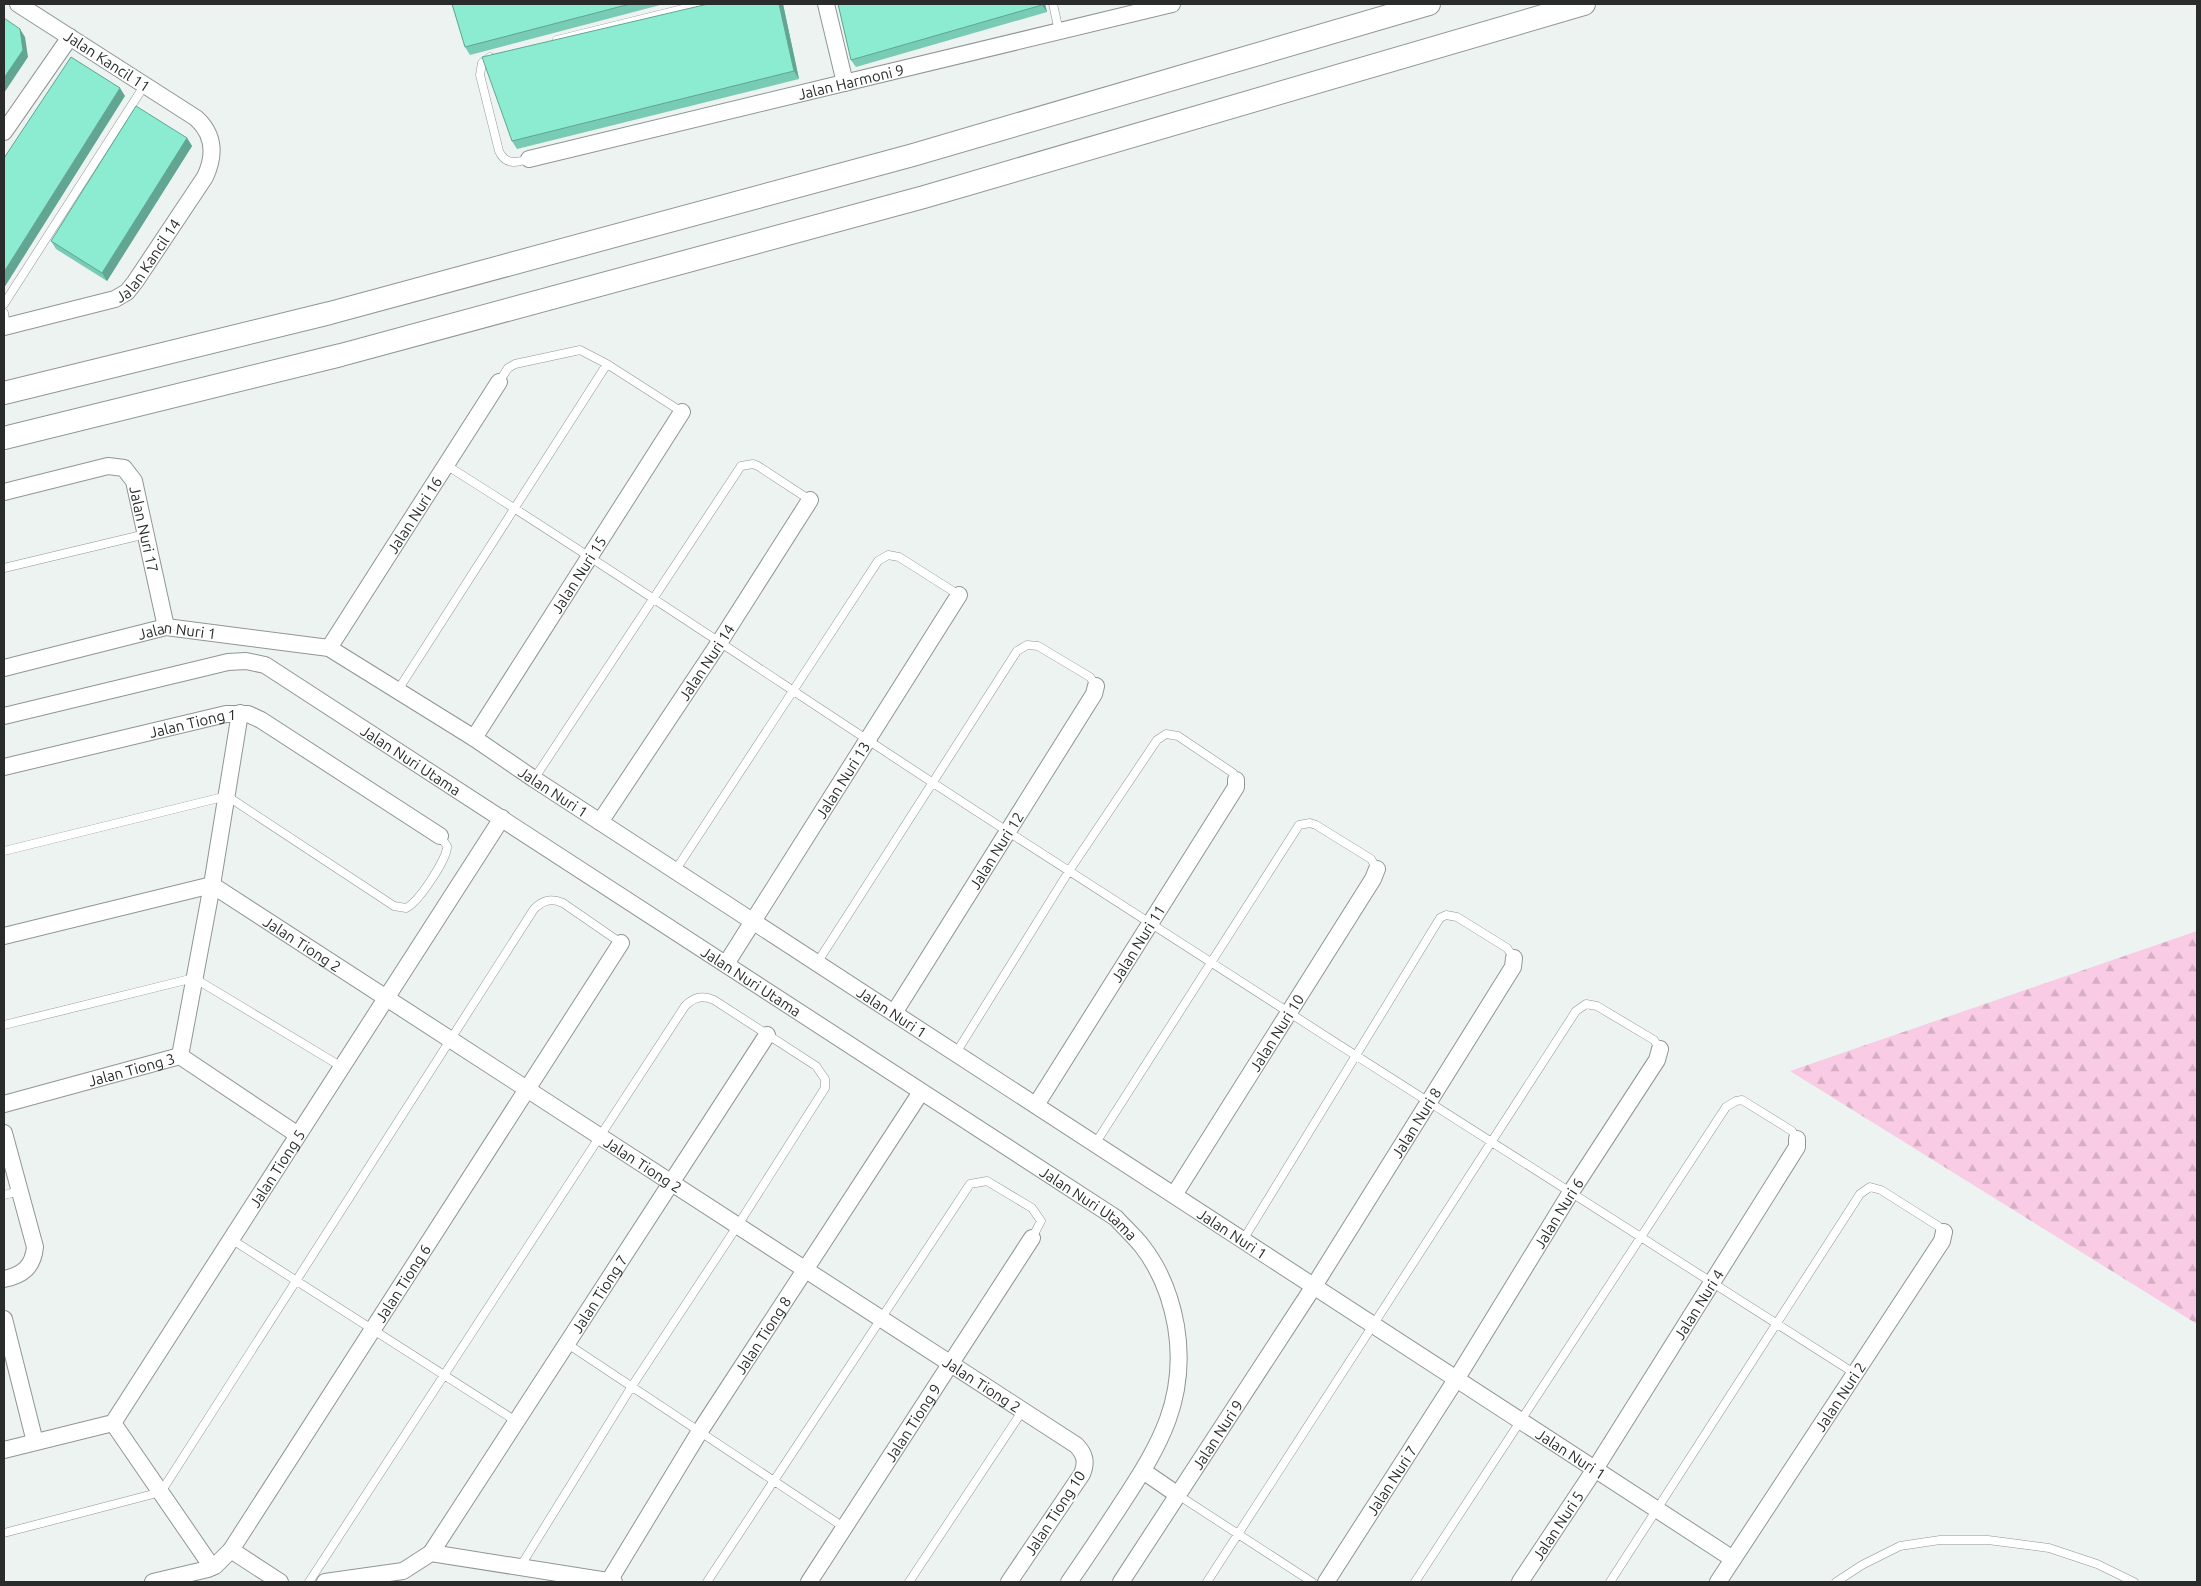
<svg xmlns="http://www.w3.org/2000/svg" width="2201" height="1586" font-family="Ubuntu,sans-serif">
<defs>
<pattern id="forest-firs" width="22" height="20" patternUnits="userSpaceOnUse" patternTransform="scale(1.25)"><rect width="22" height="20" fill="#f9cbe4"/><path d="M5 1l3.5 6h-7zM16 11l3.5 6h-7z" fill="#d5aec4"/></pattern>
</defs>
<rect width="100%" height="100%" fill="#ecf3f0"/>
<path fill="url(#forest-firs)" d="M2197,931V1324L1790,1071Z"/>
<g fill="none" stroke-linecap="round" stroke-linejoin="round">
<defs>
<path id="lane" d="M1053,4L1059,31
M557,40L703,4
M490,57L482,63L480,75L499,151C505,165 516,163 529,159
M4,304L144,86
M4,313L6,326
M607,364L682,412
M446,465C636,584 821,711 1010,833C1290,1015 1573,1193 1854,1373
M4,568L146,534
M398,690L607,364L580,350L515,364L508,368L499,382
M534,779L741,466L753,464L758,466L810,500
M4,851L227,796L394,906L406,908C418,903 448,858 447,846L440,836
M675,871L878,561L888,555L899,557L959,595
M817,963L1017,651L1027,645L1038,646L1090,677L1096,686
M4,1025L194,978L342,1067
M956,1053L1069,871L1157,740L1166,734L1178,736L1233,773L1236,780
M1095,1144L1299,825L1310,823L1316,825L1371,859L1377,869
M4,1195L20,1191
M231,1239L516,1421
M1243,1240L1440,918L1446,915L1457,917L1507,948L1514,958
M566,1343L845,1528
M1178,1495L1312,1582
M4,1533L161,1492L534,909C543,900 551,898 563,903L621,943
M309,1582L685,1006C694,997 702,995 714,1000L816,1066L825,1079V1088L738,1225L632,1386L520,1567
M707,1582L970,1184L987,1181L1032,1208L1041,1221L1032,1238
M909,1582L1023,1410
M1207,1582L1576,1011L1586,1004L1597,1006L1654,1040L1660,1049
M1415,1582L1726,1107L1736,1101L1742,1100L1792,1131L1797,1139
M1610,1582L1860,1194L1870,1187L1881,1190L1938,1226L1944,1232
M1836,1582L1862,1565L1900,1546L1940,1540H1988L2049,1548L2097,1564L2134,1582"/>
<g id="street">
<path d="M826,4L845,83"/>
<path d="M4,132L70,37"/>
<path id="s1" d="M529,159L1172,4"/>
<path id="s2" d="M4,327L115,299L127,292L135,282L205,177C215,156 215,135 196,118L18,4"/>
<path id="s3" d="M4,492L108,466L124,468L134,481L166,627"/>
<path id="s4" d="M329,648L499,382"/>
<path id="s5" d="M4,668L166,627L329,648L474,738L534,779L1733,1559"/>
<path id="s6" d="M4,716L228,662L246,661L265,665L1116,1218C1124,1227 1134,1236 1142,1246C1160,1269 1171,1298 1176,1326C1188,1398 1160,1445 1122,1503C1105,1529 1087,1556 1069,1582"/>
<path id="s7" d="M474,738L682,412"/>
<path id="s8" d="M4,767L226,714H248L261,720L440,836"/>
<path id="s9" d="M600,822L719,643L810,500"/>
<path id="s10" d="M4,936L212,885L1076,1445C1085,1454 1087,1462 1082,1474L1009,1582"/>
<path id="s11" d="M726,964L959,595"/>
<path id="s12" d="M894,1013L1094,694L1096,686"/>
<path d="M180,1056L212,885L240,713"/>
<path id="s13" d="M4,1104L180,1056L298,1135"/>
<path id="s14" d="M1036,1105L1236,787V780"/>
<path d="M4,1133L35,1247C33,1267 23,1275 4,1279"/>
<path id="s15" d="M1174,1195L1373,879L1377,869"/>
<path d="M4,1319L35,1442"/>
<path d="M113,1423L212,1567"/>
<path id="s16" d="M4,1450L113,1423L502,818"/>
<path d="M1143,1471L1178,1495"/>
<path d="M231,1550L280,1582"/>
<path id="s17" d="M431,1553L767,1035"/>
<path id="s18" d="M609,1581L700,1431L921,1092"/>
<path id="s19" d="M153,1582L208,1569L215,1566L231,1550L621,943"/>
<path d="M325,1582L403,1571L431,1553L614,1582"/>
<path id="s20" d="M809,1582L1032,1238"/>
<path id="s21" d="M1121,1582L1314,1286L1513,967L1514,958"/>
<path id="s22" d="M1326,1582L1457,1378L1571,1192L1657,1060L1660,1049"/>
<path id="s23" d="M1520,1582L1595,1469L1797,1147V1139"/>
<path id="s24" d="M1718,1582L1942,1241L1944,1232"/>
</g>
<path id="secondary" d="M4,393L330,313L913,155L1429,4
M4,438L341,355L924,197L1584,4"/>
</defs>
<use href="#lane" stroke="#909694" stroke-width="9"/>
<use href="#street" stroke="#909694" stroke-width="18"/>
<use href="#secondary" stroke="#909694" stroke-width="24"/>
<use href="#lane" stroke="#fff" stroke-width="8"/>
<use href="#street" stroke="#fff" stroke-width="16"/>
<use href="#secondary" stroke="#fff" stroke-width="22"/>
</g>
<path fill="#78cbb4" d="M452,4H664L470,55L465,47Z
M708,4H783L799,79L517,149L512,141Z
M838,4H1045L1047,12L856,67L851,60Z
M187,138L192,146L107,281L56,249L51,241Z"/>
<path fill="#61a592" d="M779,4H783L799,79L794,71Z
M1041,4H1045L1047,12L1042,5Z
M20,29L25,37L28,57L4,93V78Z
M120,88L125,96L4,288V272Z
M187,138L192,146L107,281L102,273Z"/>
<path fill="#8becd1" stroke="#61a592" d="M452,4H630L465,47Z
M708,4H779L794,71L512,141L482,57Z
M838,4H1041L1042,5L851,60Z
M4,18L20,29L23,50L4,78Z
M71,57L120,88L4,272V158Z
M136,106L187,138L102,273L51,241Z"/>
<g text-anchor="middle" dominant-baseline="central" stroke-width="4" stroke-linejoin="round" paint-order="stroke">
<g font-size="15" fill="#292c2b" stroke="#fff">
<text transform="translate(107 61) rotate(33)">Jalan Kancil 11</text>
<text stroke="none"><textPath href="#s1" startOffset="331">Jalan Harmoni 9</textPath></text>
<text stroke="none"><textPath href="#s2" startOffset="166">Jalan Kancil 14</textPath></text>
<text stroke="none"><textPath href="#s4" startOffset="158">Jalan Nuri 16</textPath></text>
<text stroke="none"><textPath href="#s3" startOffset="189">Jalan Nuri 17</textPath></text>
<text stroke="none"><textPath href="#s7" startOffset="194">Jalan Nuri 15</textPath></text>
<text stroke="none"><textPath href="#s5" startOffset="178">Jalan Nuri 1</textPath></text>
<text stroke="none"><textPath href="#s9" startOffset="192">Jalan Nuri 14</textPath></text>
<text stroke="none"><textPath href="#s8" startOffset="194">Jalan Tiong 1</textPath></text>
<text stroke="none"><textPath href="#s6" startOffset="442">Jalan Nuri Utama</textPath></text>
<text stroke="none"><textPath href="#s11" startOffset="218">Jalan Nuri 13</textPath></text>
<text stroke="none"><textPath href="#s5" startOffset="598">Jalan Nuri 1</textPath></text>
<text stroke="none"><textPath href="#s12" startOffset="192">Jalan Nuri 12</textPath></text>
<text stroke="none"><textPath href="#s10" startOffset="322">Jalan Tiong 2</textPath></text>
<text stroke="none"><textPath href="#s14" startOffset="191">Jalan Nuri 11</textPath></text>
<text stroke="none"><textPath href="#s6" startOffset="848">Jalan Nuri Utama</textPath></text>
<text stroke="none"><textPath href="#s5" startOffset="1002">Jalan Nuri 1</textPath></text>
<text stroke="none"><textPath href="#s15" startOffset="192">Jalan Nuri 10</textPath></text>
<text stroke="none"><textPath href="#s13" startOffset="132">Jalan Tiong 3</textPath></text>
<text stroke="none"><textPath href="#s21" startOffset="546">Jalan Nuri 8</textPath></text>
<text stroke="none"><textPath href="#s10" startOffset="728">Jalan Tiong 2</textPath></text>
<text stroke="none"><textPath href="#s16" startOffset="415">Jalan Tiong 5</textPath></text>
<text stroke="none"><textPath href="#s6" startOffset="1252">Jalan Nuri Utama</textPath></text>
<text stroke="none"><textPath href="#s22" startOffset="436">Jalan Nuri 6</textPath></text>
<text stroke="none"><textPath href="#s5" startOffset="1408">Jalan Nuri 1</textPath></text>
<text stroke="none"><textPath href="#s19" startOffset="404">Jalan Tiong 6</textPath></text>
<text stroke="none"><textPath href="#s17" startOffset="309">Jalan Tiong 7</textPath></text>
<text stroke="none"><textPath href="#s23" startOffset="330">Jalan Nuri 4</textPath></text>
<text stroke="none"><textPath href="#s18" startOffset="290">Jalan Tiong 8</textPath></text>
<text stroke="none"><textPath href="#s10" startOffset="1132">Jalan Tiong 2</textPath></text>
<text stroke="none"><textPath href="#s24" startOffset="222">Jalan Nuri 2</textPath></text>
<text stroke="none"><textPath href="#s20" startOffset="190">Jalan Tiong 9</textPath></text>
<text stroke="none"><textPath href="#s21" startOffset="176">Jalan Nuri 9</textPath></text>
<text stroke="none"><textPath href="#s5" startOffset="1812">Jalan Nuri 1</textPath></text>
<text stroke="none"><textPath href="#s22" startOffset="121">Jalan Nuri 7</textPath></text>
<text transform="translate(1055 1513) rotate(-57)">Jalan Tiong 10</text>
<text stroke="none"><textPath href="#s23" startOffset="68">Jalan Nuri 5</textPath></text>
</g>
</g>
<rect width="2201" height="1586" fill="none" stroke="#292c2b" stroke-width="10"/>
</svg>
